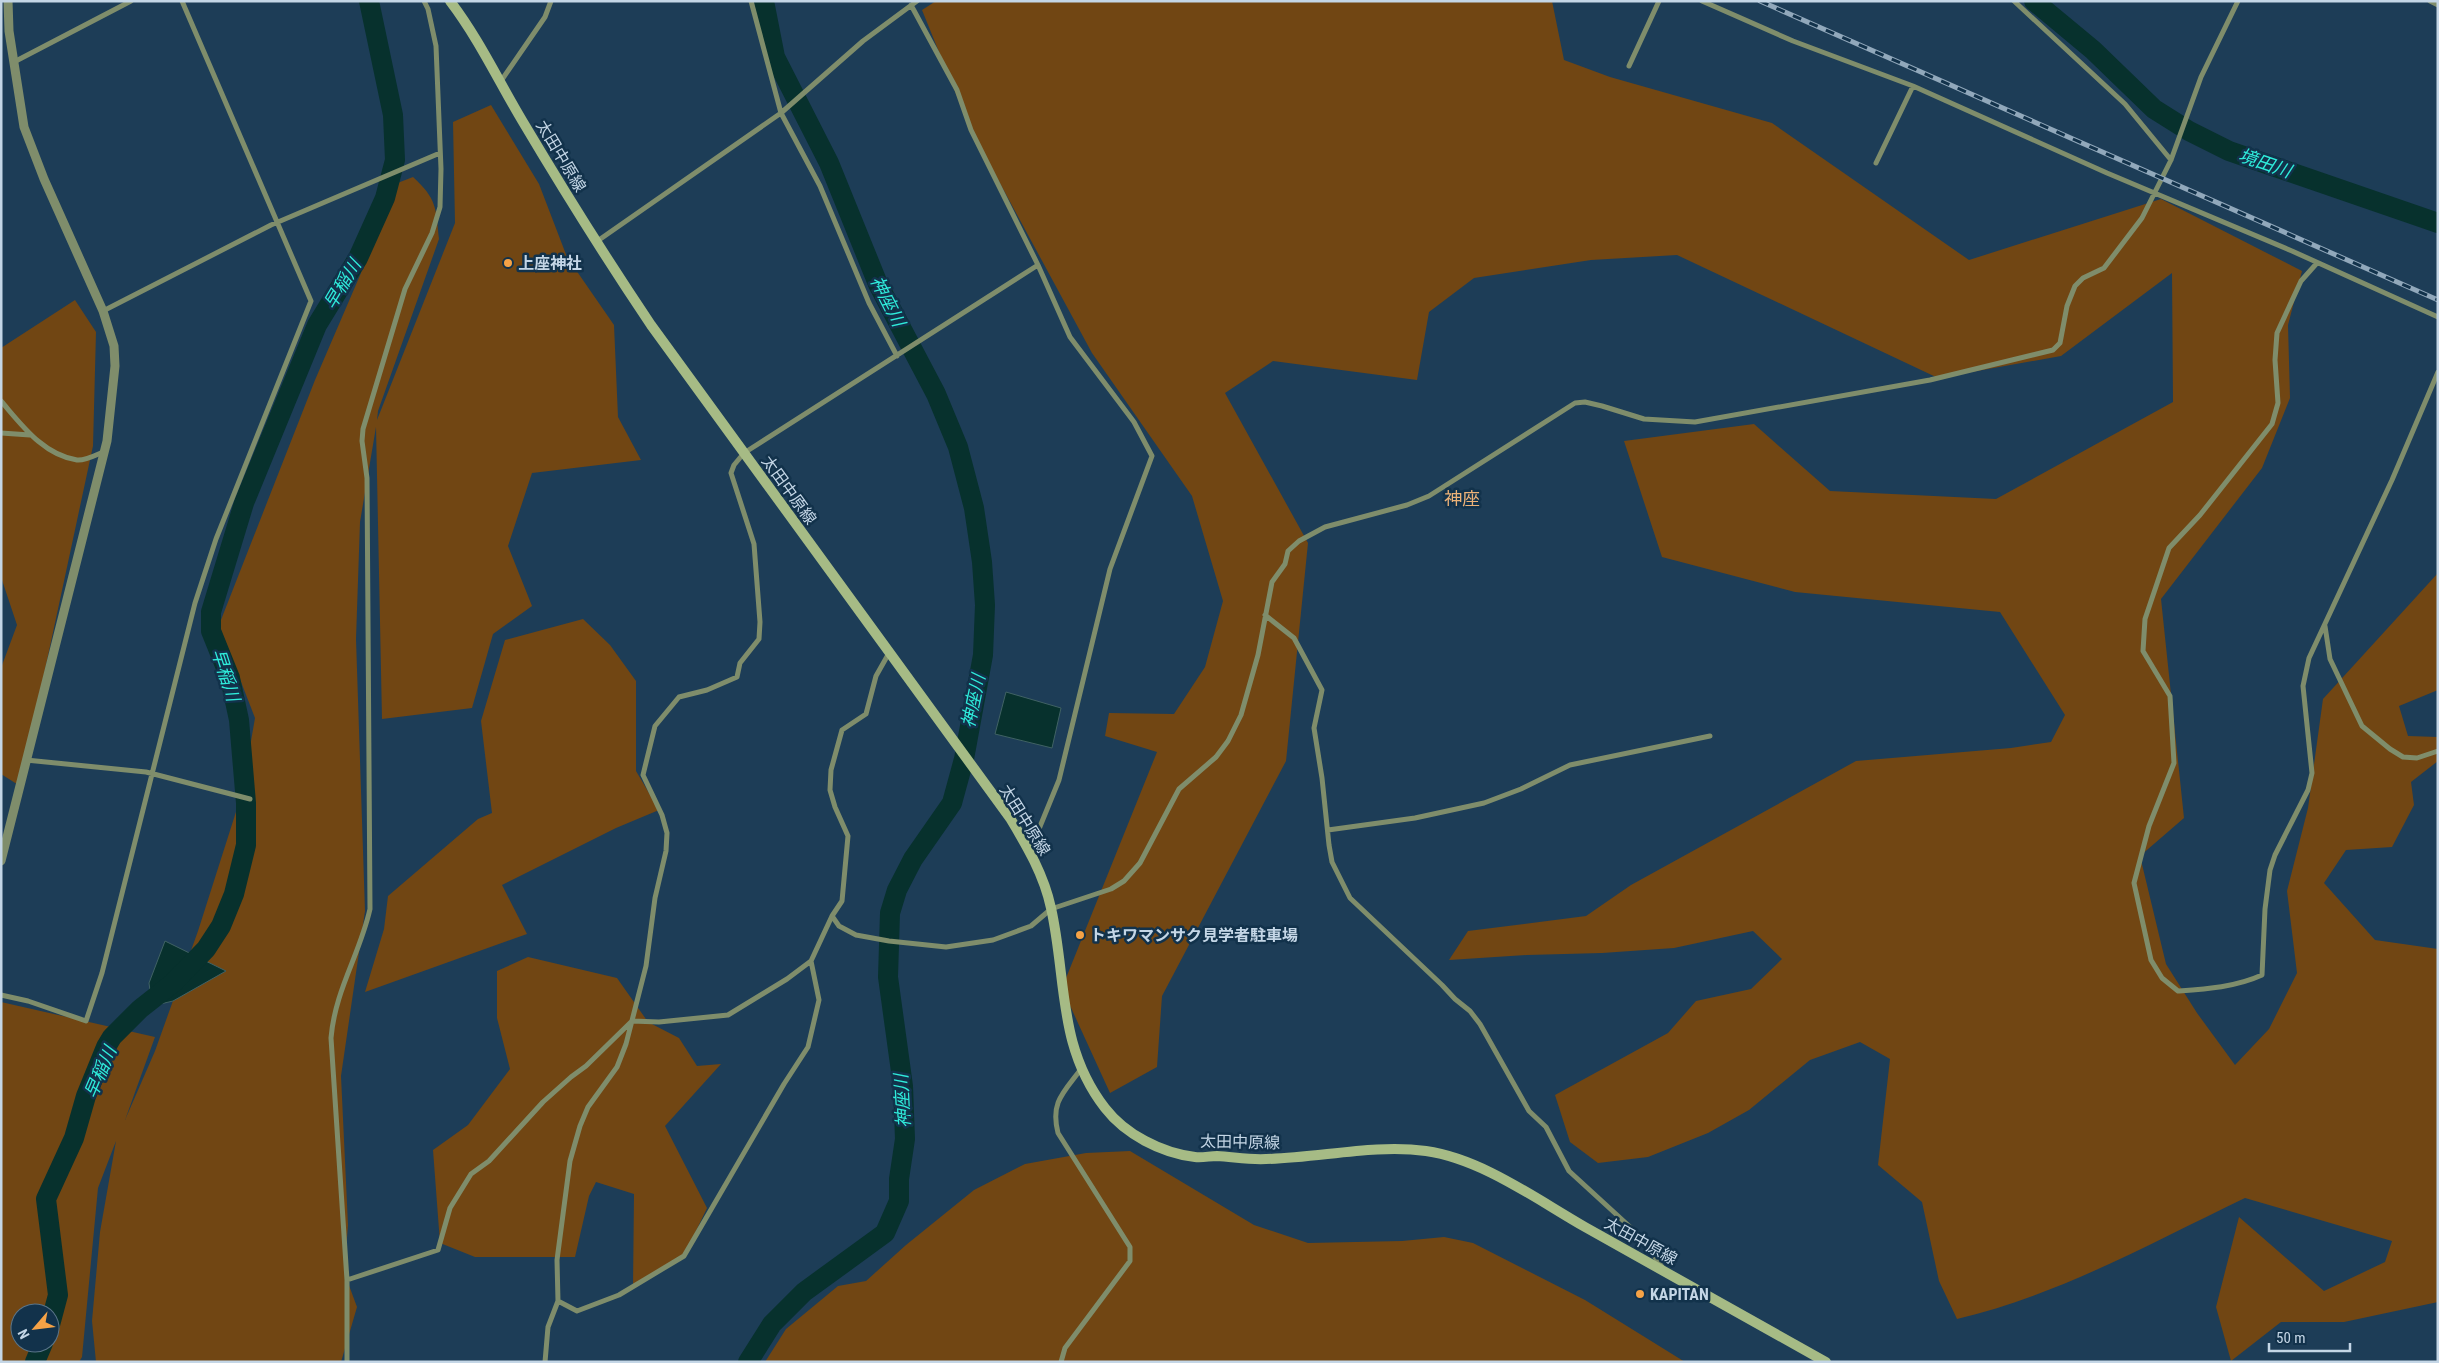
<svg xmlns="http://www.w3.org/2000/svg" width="2439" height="1363" font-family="'Roboto Condensed','Noto Sans JP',sans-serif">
<rect width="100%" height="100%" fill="#1d3d57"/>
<path fill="#714613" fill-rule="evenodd" d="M936,1H1552L1564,60L1610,77L1772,123L1969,260L2161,199L2302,271L2288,325L2290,398L2262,468L2161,599L2184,818L2140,856L2166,964L2197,1013L2235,1065L2269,1029L2297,973L2287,891L2308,808L2323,699L2438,573V690L2399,706L2408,736L2438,737V761L2411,782L2414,805L2392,847L2346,850L2324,883L2375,940L2438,949V1302L2344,1322H2281L2231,1361L2216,1307L2239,1217L2324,1291L2385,1262L2392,1241L2245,1198C2151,1243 2059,1295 1957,1319L1939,1281L1922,1202L1878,1165L1890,1059L1860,1042L1810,1060L1749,1110L1708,1133L1648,1157L1598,1163L1570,1142L1555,1095L1668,1033L1696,1001L1751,989L1782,959L1753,931L1674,948L1602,953L1527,955L1449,960L1468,931L1586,916L1631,885L1856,761L2011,748L2051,742L2065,715L2000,612L1795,592L1662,557L1624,441L1754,424L1830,491L1996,499L2173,402L2172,273L2061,356L1938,378L1677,255L1591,260L1474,278L1429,312L1417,380L1273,361L1225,393L1308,543L1286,761L1162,996L1157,1067L1110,1093L1062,988L1157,752L1105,736L1109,713L1174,714L1205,667L1223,601L1192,496L1092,353L969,126L922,10Z
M491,105L539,184L567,257L614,325L618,417L641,460L532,473L508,546L532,606L493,634L472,708L382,719L376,427L360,522L356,639L365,911L341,1076L348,1225L345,1264L347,1280L357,1307L341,1362H96L92,1321L100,1232L116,1141L98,1188L82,1357L79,1362H1V1002L155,1037L125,1120L155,1051L198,931L242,793L255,718L219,625L315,380L361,273L382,189L413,177C437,199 436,208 439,239L378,411L377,420L455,223L453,122ZM20,1313H50V1343H20Z
M75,300L96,332L93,446L20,786L1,774V668L17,625L1,577V348Z
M583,619L610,645L636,681V771L659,810L616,828L502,885L527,934L365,992L384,929L388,896L478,819L492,813L481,721L505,640Z
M528,957L617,978L648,1022L679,1038L697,1066L721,1064L665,1126L707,1208L684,1256L633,1287L634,1194L596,1182L589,1196L575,1257H475L440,1243L433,1150L468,1125L510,1069L497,1018V971Z
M1130,1151L1254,1225L1308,1243L1402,1241L1444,1237L1473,1243L1585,1300L1685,1362H765L786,1329L838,1286L866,1281L906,1245L974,1190L1025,1164L1086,1153Z"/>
<path fill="#07312d" stroke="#406264" d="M1006,692L1061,708L1052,748L995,734Z
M165,941L226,971L173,1001L152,1006L149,983Z"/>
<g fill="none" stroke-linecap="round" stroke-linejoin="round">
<path stroke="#07312d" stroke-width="20" d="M2034,1L2093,50L2154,109L2189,131L2229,151L2438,223
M50,1325L58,1295L46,1199L74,1138L86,1096L106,1047L112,1037L140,1009L173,983L206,949L221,926L234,894L246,845V803L239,720L230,678L211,631V612L244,503L317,325L358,258L385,198L395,160L393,115L369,1
M35,1362L43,1343
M748,1362L772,1324L804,1292L885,1233L899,1201V1179L905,1139L903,1086L888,977L890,913L897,890L913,859L952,803L964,759L983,655L985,605L982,562L974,508L958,447L936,394L878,284L829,163L775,57L764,1"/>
<path stroke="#7f8d6b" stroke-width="5" d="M751,1L781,113L820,186L869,303L897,356
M1702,1L1793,41L1913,86L2107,173L2292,251L2438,317
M2014,1L2125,104L2171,160
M2430,1L2438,5
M911,5L957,90L971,130L1038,265L1070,337L1134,422L1152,456L1110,569L1059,780L1030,851
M14,62L131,1
M1629,66L1659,1
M501,81L545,17L551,1
M1876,163L1913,86
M596,242L781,113L863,41L917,1
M2317,263L2301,281L2277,333L2275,360L2278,403L2272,424L2200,515L2169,548L2145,619L2143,651L2170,696L2174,763L2149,826L2134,883L2151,960L2162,978L2178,991C2206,989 2236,987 2262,975L2265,909L2270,870L2275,855L2308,790L2312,773L2303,686L2309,658L2392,480L2438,372
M103,311L271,225L440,153
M1,401C21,424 43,455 77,460C84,461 96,455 103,452
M1,433L30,435
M1265,615L1294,638L1322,690L1314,728L1322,778L1329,845L1332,862L1350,898L1442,985L1455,999L1470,1011L1480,1024L1529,1111L1546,1127L1569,1171L1641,1237L1662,1267
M2325,626L2330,659L2362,726L2390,749L2403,757L2417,758L2438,751
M26,760L146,772L250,799
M1328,830L1415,818L1484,803L1521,789L1570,765L1710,736
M832,916L839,926L856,935L889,941L946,947L993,940L1031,926L1051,909L1111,889L1124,881L1140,863L1179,789L1216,757L1228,741L1241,715L1258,655L1272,582L1285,564L1288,551L1299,541L1325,527L1407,505L1429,496L1575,403L1585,402L1602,406L1644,419L1695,422L1930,380L2053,350L2060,343L2067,306L2075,286L2083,278L2104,268L2142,218L2171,160L2201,77L2238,1
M1,995L28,1001L86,1021L102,973L195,603L216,539L311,301L182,1
M632,1021L659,1022L728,1015L787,979L811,961
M347,1280L438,1250L450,1208L471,1174L489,1161L543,1102L571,1077L586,1066L631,1022
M558,1301L577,1311L619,1295L684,1256L784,1084L808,1047L819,1000L811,961L832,916L842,901L848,836L835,807L830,790L831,770L842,730L866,714L876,676L889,653
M347,1362V1280L331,1038C335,990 360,954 370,909L367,478L362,441L363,429L405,289L432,233L440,207L441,169L436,46L428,9L424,1
M545,1362L548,1327L558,1301L557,1260L570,1161L580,1126L588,1107L617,1067L626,1044L646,966L655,898L666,851L667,833L662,815L643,775L655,726L679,697L707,690L737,677L740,663L759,639L760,622L754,544L731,473L734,465L744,453L1038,265
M1061,1362L1065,1348L1130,1261V1247L1058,1133C1050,1102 1064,1092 1081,1069"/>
<path stroke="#7f8d6b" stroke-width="9" d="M1,861L107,441L115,366L114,346L103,311L44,179L24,127L9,31L8,1"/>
<path stroke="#a6bb85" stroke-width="10" d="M450,1C479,39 499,82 523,122C564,191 606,258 651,325L1010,818C1027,846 1044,875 1051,908C1067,979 1057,1046 1105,1108C1125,1134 1161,1153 1195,1157C1202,1158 1210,1156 1217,1156C1234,1157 1250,1160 1266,1159C1319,1158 1374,1144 1426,1151C1482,1159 1536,1199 1585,1227C1665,1272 1745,1317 1826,1362"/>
<defs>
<path id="rail" d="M1760,1L2438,300"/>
</defs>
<use href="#rail" stroke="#91a8bb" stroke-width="5"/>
<use href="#rail" stroke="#12324b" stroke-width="3" stroke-dasharray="9" stroke-linecap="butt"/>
</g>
<g fill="#f5a246" stroke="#12324b" stroke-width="2">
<circle cx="508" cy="263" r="5"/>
<circle cx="1080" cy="935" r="5"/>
<circle cx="1640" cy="1294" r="5"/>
</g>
<g text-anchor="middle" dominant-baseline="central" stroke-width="5" stroke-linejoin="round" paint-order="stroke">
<g font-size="16" fill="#c4d6e6" stroke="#12324b">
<text transform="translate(561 156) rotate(59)">太田中原線</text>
<text transform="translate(789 490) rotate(54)">太田中原線</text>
<text transform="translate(1025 820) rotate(58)">太田中原線</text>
<text transform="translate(1240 1142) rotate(1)">太田中原線</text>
<text transform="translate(1641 1241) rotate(29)">太田中原線</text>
</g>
<g font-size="16" font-weight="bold" fill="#c4d6e6" stroke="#12324b" text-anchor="start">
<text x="518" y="263">上座神社</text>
<text x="1090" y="935">トキワマンサク見学者駐車場</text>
<text x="1650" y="1294">KAPITAN</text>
</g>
<g font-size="18" font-style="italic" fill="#2fecdb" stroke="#12324b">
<text transform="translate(2265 163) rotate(19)">境田川</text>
<text transform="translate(342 284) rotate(-59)">早稲川</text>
<text transform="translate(888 301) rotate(63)">神座川</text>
<text transform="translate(226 675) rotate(72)">早稲川</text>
<text transform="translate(973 701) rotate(-78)">神座川</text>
<text transform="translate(100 1072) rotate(-67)">早稲川</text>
<text transform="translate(902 1101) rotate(-93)">神座川</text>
</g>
<g font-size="18" fill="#ecb278" stroke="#12324b">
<text x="1462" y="498">神座</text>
</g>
</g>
<rect width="2439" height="1363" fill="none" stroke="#c4d6e6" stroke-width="5"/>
<g transform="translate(35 1328) rotate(242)"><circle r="24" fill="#12324b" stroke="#597489"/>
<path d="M0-4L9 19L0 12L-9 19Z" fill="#f5a246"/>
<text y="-8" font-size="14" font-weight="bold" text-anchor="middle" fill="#c4d6e6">N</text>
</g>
<path d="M2269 1343v8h81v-8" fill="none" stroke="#c4d6e6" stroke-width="2.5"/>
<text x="2276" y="1343" font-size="15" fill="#c4d6e6" stroke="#12324b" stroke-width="4" paint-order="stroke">50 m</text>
</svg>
